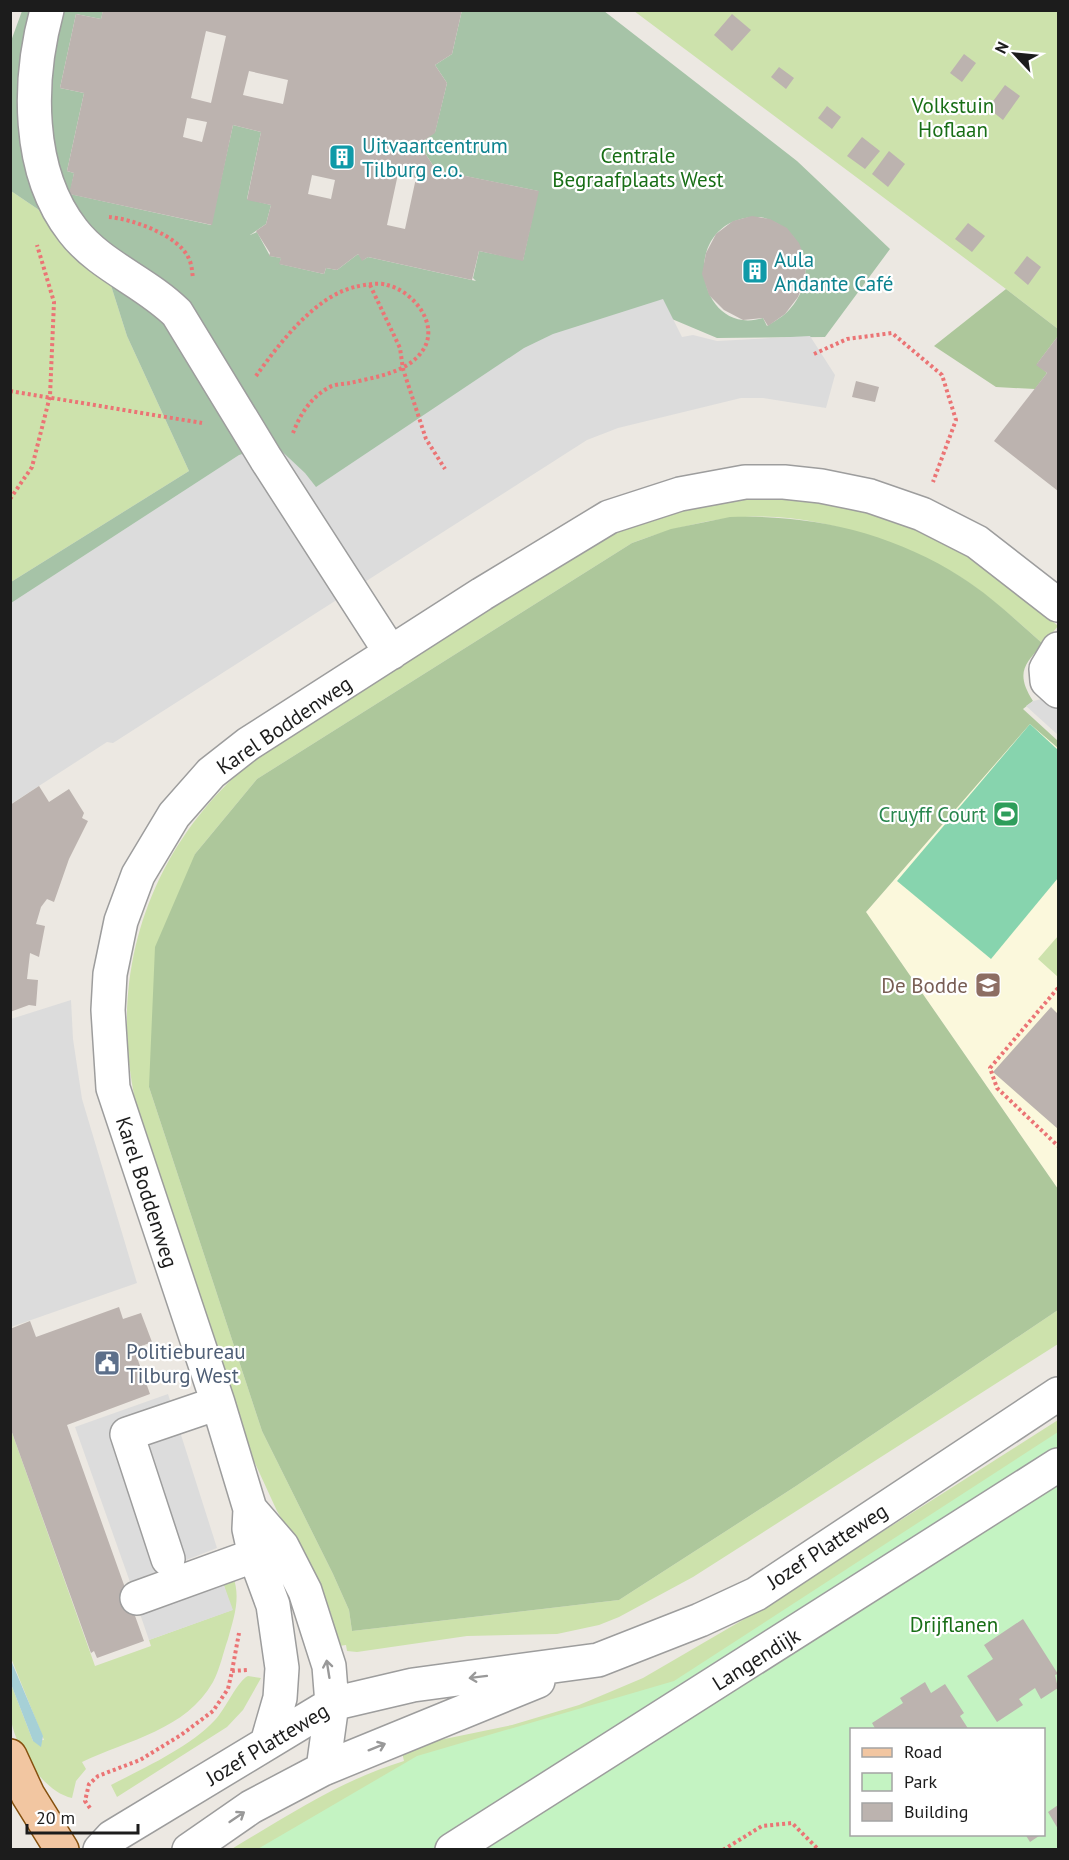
<svg xmlns="http://www.w3.org/2000/svg" width="1069" height="1860" font-family="'PT Sans',sans-serif">
<rect width="100%" height="100%" fill="#ece8e2"/>
<path fill="#fbf8dc" d="M1030,723L1058,748V1189L866,912Z"/>
<path fill="#cde2ac" d="M634,11H1058V329L1006,289Z
M11,191L45,214L108,276L127,336L189,471L11,582Z
M768,496L851,505L931,532L1001,576L1058,626L1043,644C1017,621 991,597 962,578C937,562 912,552 884,542C791,507 725,509 632,543L257,779L195,854L149,1087L262,1431L333,1574L349,1610L352,1631L619,1600L796,1486L1058,1310V1344L693,1577L619,1617L599,1625L557,1634L467,1636L357,1652L347,1651L346,1645L339,1646L331,1614L320,1585L277,1511L248,1448L140,1121C102,977 148,840 267,749L603,536L704,502Z
M1058,936V977L1038,959Z
M1058,1420V1452L432,1849L230,1850C287,1816 341,1780 404,1761L401,1748L512,1725L579,1705L643,1678L753,1614Z
M10,1427L95,1666L151,1646L149,1640L232,1610L222,1580L233,1576C241,1598 234,1617 228,1639C223,1653 220,1669 213,1682C186,1730 128,1740 82,1762L86,1769L76,1781L72,1798C43,1792 14,1746 11,1718C9,1707 11,1695 11,1684L33,1741L44,1740L11,1658Z
M248,1676L261,1678L243,1710L227,1727L117,1797L111,1785C144,1768 190,1747 215,1720C225,1710 238,1680 248,1676Z"/>
<path fill="#adc79b" d="M1006,289L1058,329V336L1037,364L1047,373L1035,389L996,387L934,346Z
M730,517C811,514 893,533 961,577C991,596 1017,621 1043,644C1023,665 1016,674 1033,701L1023,709L1058,741V748L1030,724L866,912L1058,1189V1310L796,1486L619,1600L352,1631L349,1610L333,1574L262,1431L149,1087L155,947L195,854L257,779L632,543L671,529Z"/>
<path fill="#a6c3a7" fill-rule="evenodd" d="M462,10L604,11L797,161L890,249L825,337L717,338L653,311L313,490L280,449L11,613V582L189,471L127,336L108,276L45,214L11,191V41L22,11H103L101,19L76,14L60,88L84,93L67,171L74,173L70,194L211,225L233,125L261,132L247,199L271,205L266,224L250,235L257,232L270,256L281,258L280,264L324,274L326,268L337,270L358,254L363,260L368,257L476,281L473,278L479,251L523,260L538,191L436,170L419,144L435,132L447,83L435,65L452,54ZM761,217C804,228 820,275 790,309C784,316 775,321 767,326L763,318C694,339 676,214 761,217Z"/>
<path fill="#c4f3c2" fill-rule="evenodd" d="M1058,1432V1849L256,1850L417,1756L674,1681ZM852,1730H1044V1834H852Z"/>
<path fill="#87d4ae" d="M1030,724L1058,750V878L991,959L897,881Z"/>
<path fill="#dcdcdc" d="M663,299L682,337L693,335L717,341L810,336L835,375L826,408L763,398H741L618,428L587,440L113,743L107,742L11,804V603L239,455L274,444L305,473L316,487L524,348L553,334Z
M1056,696L1058,698V735L1026,706L1033,701Z
M71,1000L73,1039L82,1099L137,1283L11,1327V1019Z
M168,1394L217,1548L130,1582L75,1427Z
M222,1580L233,1610L149,1640L139,1611Z"/>
<path fill="#a6d0d6" d="M10,1658L43,1736L41,1747L33,1741L11,1684Z"/>
<path fill="#bcb3af" fill-rule="evenodd" d="M103,10H462L452,54L435,65L447,83L435,133L419,144L436,170L539,191L523,261L479,251L472,280L368,257L362,261L358,254L337,270L326,268L324,274L279,264L281,258L269,256L270,253L256,231L266,224L271,205L247,200L261,132L233,125L212,225L69,194L74,173L67,171L84,93L60,88L76,14L101,19ZM206,31L226,36L211,103L191,98ZM249,71L288,80L283,104L243,95ZM187,118L207,122L202,142L183,137ZM398,174L416,178L405,229L387,225ZM312,175L335,180L331,199L308,194Z
M732,14L751,30L732,51L714,35Z
M964,54L976,63L962,82L950,73Z
M779,67L794,78L786,89L771,77Z
M1005,85L1020,96L1003,120L988,108Z
M827,106L841,117L832,129L818,118Z
M862,137L880,151L865,169L847,156Z
M889,151L905,164L888,187L872,174Z
M752,216L770,219L787,228L799,243L806,261L805,280L798,297L785,314L768,326L763,318L743,320L724,310L709,295L702,274L706,253L716,234L733,221Z
M968,223L985,236L972,252L955,239Z
M1027,256L1041,267L1028,285L1014,273Z
M1058,336V491L994,441L1047,373L1036,365Z
M856,381L879,387L875,402L852,397Z
M39,786L49,802L69,789L84,813L82,818L88,821L69,859L54,902L47,899L41,907L36,924L45,926L39,957L30,953L27,979L38,980L36,1006L29,1005L10,1012V805Z
M1051,1007L1058,1014V1129L993,1072Z
M119,1307L123,1319L141,1313L152,1342L134,1349L150,1394L67,1425L144,1641L97,1658L94,1651L91,1653L10,1427V1329L30,1321L36,1337Z
M1023,1619L1058,1674L1055,1675L1058,1688L1041,1699L1035,1688L1019,1699L1023,1705L997,1722L967,1676L993,1659L984,1645Z
M925,1682L931,1693L945,1684L964,1713L960,1716L969,1730H876L872,1723L903,1703L900,1698Z
M1058,1805V1829L1048,1812Z
M1025,1834H1042L1030,1842Z"/>
<g fill="none" stroke-linecap="round" stroke-linejoin="round">
<defs>
<path id="minor" d="M47,10C28,80 26,171 73,231C100,266 146,282 177,313L266,459L391,653
M1058,649L1046,669L1047,681L1058,691
M250,1509L282,1546L305,1591L329,1666L332,1704L323,1769
M168,1559L127,1434L218,1403
M137,1598L275,1548
M267,1743L280,1698L282,1668L273,1605L255,1556L249,1529L250,1509L218,1403L113,1088L108,1010L110,974L121,921L138,875L174,815L211,773L248,744L482,594L609,517L680,494L745,482H784L821,486L870,496L922,514L977,542L1058,605
M100,1850L112,1837L332,1704L413,1685L598,1660L700,1620L756,1594L1058,1394
M189,1850L251,1807L323,1769L538,1681
M452,1850L1058,1465"/>
<path id="major" d="M10,1756L28,1795L62,1850"/>
</defs>
<use href="#minor" stroke="#9d9d9d" stroke-width="36"/>
<use href="#major" stroke="#85500e" stroke-width="36"/>
<path stroke="#eb7475" stroke-width="4" stroke-dasharray="3 3" stroke-linecap="butt" d="M109,217C133,219 180,236 189,259C192,265 192,272 193,278
M370,285L400,348L403,369L426,439L445,469
M814,354L847,339L892,333L942,375L956,420L933,482
M256,376C279,344 315,296 355,287C363,285 379,282 387,285C413,291 440,324 423,350C408,373 375,377 350,383C344,384 334,384 328,388C310,398 300,415 293,433
M10,391L202,423
M10,499L32,467L50,396L54,302L37,245
M1058,988L990,1068L997,1088L1058,1146
M232,1671L239,1633
M90,1808L85,1801L89,1784L98,1776L140,1760L181,1735L213,1711L228,1689L232,1671L247,1670
M723,1850L762,1826L792,1823L819,1850"/>
<use href="#minor" stroke="#fff" stroke-width="33"/>
<use href="#major" stroke="#f2c6a1" stroke-width="33"/>
</g>
<defs><path id="oneway-shaft" d="M-6 0H5M1.5-3L5.5 0L1.5 3" fill="none" stroke-width="1.6" stroke-linecap="round" stroke-linejoin="round" transform="scale(1.5)"/></defs>
<g stroke="#999">
<use href="#oneway-shaft" transform="translate(328 1669) rotate(-99)"/>
<use href="#oneway-shaft" transform="translate(478 1677) rotate(173)"/>
<use href="#oneway-shaft" transform="translate(377 1747) rotate(-22)"/>
<use href="#oneway-shaft" transform="translate(237 1817) rotate(-34)"/>
</g>
<defs>
<symbol id="building-square" viewBox="-11 -11 22 22"><rect x="-9" y="-9" width="18" height="18" rx="4" fill="#0f9aa8" stroke="#fff"/><path d="M-4-6H4V6H1V3H-1V6H-4ZM-2.5-4.3h1.7v1.8h-1.7ZM.8-4.3h1.7v1.8H.8ZM-2.5-1h1.7V.8h-1.7ZM.8-1h1.7V.8H.8Z" fill="#fff"/></symbol>
<symbol id="stadium-square" viewBox="-11 -11 22 22"><rect x="-9" y="-9" width="18" height="18" rx="4" fill="#2e9e5b" stroke="#fff"/><path d="M0-5a6.5 5 0 1 0 0 10a6.5 5 0 1 0 0-10ZM-3.5-1.8h7v3.6h-7Z" fill="#fff"/></symbol>
<symbol id="school-square" viewBox="-11 -11 22 22"><rect x="-9" y="-9" width="18" height="18" rx="4" fill="#8d6e63" stroke="#fff"/><path d="M0-5L7-2L0 1L-7-2ZM-4 1L0 2.5L4 1V4Q0 6-4 4Z" fill="#fff"/></symbol>
<symbol id="civic-square" viewBox="-11 -11 22 22"><rect x="-9" y="-9" width="18" height="18" rx="4" fill="#5c6f8a" stroke="#fff"/><path d="M-.6-6.5H3V-4.5H.6V-3L4-1V1h2V6H-6V1h2V-1L-.6-3ZM-1.2 2.5V6h2.4V2.5Z" fill="#fff"/></symbol>
</defs>
<g fill-rule="evenodd">
<use href="#building-square" x="327" y="142" width="30" height="30"/>
<use href="#building-square" x="740" y="256" width="30" height="30"/>
<use href="#stadium-square" x="991" y="799" width="30" height="30"/>
<use href="#school-square" x="973" y="970" width="30" height="30"/>
<use href="#civic-square" x="92" y="1348" width="30" height="30"/>
</g>
<g text-anchor="middle" dominant-baseline="central" stroke-width="4.5" stroke-linejoin="round" paint-order="stroke">
<g font-size="21" fill="#186e16" stroke="#fff">
<text x="953" y="105">Volkstuin<tspan x="953" dy="24">Hoflaan</tspan></text>
<text x="638" y="155">Centrale<tspan x="638" dy="24">Begraafplaats West</tspan></text>
<text x="954" y="1624">Drijflanen</text>
</g>
<g font-size="21" fill="#0d838f" stroke="#fff" text-anchor="start">
<text x="362" y="145">Uitvaartcentrum<tspan x="362" dy="24">Tilburg e.o.</tspan></text>
<text x="774" y="259">Aula<tspan x="774" dy="24">Andante Café</tspan></text>
</g>
<g font-size="21" fill="#1c1c1c" stroke="#fff">
<text transform="translate(284 725) rotate(-34)">Karel Boddenweg</text>
<text transform="translate(147 1192) rotate(72)">Karel Boddenweg</text>
<text transform="translate(827 1546) rotate(-33)">Jozef Platteweg</text>
<text transform="translate(756 1659) rotate(-32)">Langendijk</text>
<text transform="translate(267 1744) rotate(-31)">Jozef Platteweg</text>
</g>
<g font-size="21" fill="#27864d" stroke="#fff" text-anchor="end">
<text x="986" y="814">Cruyff Court</text>
</g>
<g font-size="21" fill="#785e54" stroke="#fff" text-anchor="end">
<text x="968" y="985">De Bodde</text>
</g>
<g font-size="21" fill="#4e5e75" stroke="#fff" text-anchor="start">
<text x="126" y="1351">Politiebureau<tspan x="126" dy="24">Tilburg West</tspan></text>
</g>
</g>
<rect width="1069" height="1860" fill="none" stroke="#1c1c1c" stroke-width="24"/>
<rect x="850" y="1728" width="195" height="108" fill="#ffffff" stroke="#a4a4a4" stroke-width="1.5"/>
<rect x="862" y="1748" width="30" height="9" fill="#f2c6a1" stroke="#a4a4a4" stroke-width="1.5"/>
<text x="904" y="1758" font-size="18" fill="#1c1c1c">Road</text>
<rect x="862" y="1773" width="30" height="18" fill="#c4f3c2" stroke="#a4a4a4" stroke-width="1.5"/>
<text x="904" y="1788" font-size="18" fill="#1c1c1c">Park</text>
<rect x="862" y="1803" width="30" height="18" fill="#bcb3af" stroke="#a4a4a4" stroke-width="1.5"/>
<text x="904" y="1818" font-size="18" fill="#1c1c1c">Building</text>
<g transform="translate(1015 54) rotate(296)" stroke="#ffffff" stroke-width="4.5" paint-order="stroke">
<path d="M0-4.5L10 22L0 15L-10 22Z" fill="#1c1c1c"/>
<text y="-9" font-size="16" font-weight="bold" text-anchor="middle" fill="#1c1c1c">N</text>
</g>
<path d="M27 1824v9h111v-9" fill="none" stroke="#1c1c1c" stroke-width="3"/>
<text x="36" y="1824" font-size="18" fill="#1c1c1c" stroke="#ffffff" stroke-width="4.5" paint-order="stroke">20 m</text>
</svg>
